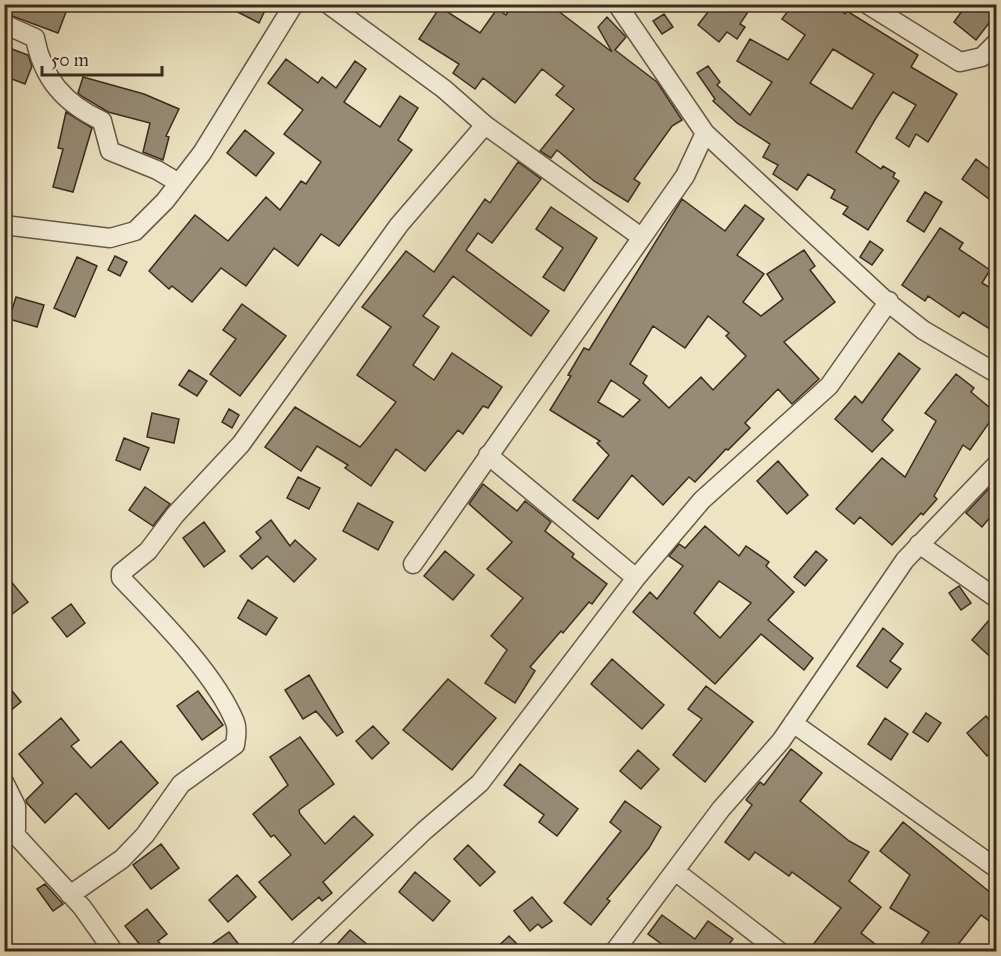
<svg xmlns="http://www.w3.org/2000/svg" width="1001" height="956" font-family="'IM FELL Great Primer',serif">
<rect width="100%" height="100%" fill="#ede4c3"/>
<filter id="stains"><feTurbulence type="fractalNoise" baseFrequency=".00333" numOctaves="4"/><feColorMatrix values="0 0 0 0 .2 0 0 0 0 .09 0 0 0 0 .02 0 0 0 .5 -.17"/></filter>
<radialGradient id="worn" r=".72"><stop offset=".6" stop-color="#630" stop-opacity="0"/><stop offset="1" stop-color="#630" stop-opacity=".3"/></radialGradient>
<path fill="#978b75" stroke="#3a2b20" stroke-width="1.5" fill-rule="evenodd" d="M4,4H69L58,33L4,13Z
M222,4H268L259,23Z
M512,4H549L612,52L598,27L607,17L626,37L615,50L657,82L682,120L672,126L634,179L640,183L628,202L594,181L557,150L551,158L540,151L574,109L556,95L564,86L542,69L515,103L483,78L475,89L453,73L459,64L419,39L440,7L480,33L497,9L506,15Z
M721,4H753L740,24L745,27L737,39L727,32L719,42L698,25L711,8L716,12Z
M793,4H832L845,14L847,11L918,55L911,67L957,94L928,142L916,134L909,147L896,138L916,105L893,92L876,118L856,152L881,169L883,166L895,173L893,177L899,181L868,230L843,214L848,207L831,198L835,190L808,174L797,190L773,174L778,165L763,157L770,144L737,123L713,101L715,99L697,73L708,66L720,82L717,85L750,115L772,82L737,61L750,39L788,60L805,35L782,19ZM833,49L874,74L852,109L810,83Z
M967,4H991L996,9V14L976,40L954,22Z
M664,14L673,27L662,34L653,21Z
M4,46L28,55L32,66L25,84L4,76Z
M286,59L318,83L322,77L336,88L355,61L366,69L344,102L380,127L400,96L418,108L398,140L412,150L339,246L321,234L298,266L274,248L246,286L221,268L192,302L172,286L169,289L149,271L195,215L228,241L266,197L280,210L301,181L306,184L321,162L284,134L303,110L268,83Z
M83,77L144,94L179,109L166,136L169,137L163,160L143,152L150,123L108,112L83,97L78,93Z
M66,112L92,128L73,192L53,187L63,149L58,148Z
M245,130L274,153L256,176L227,153Z
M976,159L996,174V204L962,179Z
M518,162L541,179L492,243L478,233L466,250L549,311L531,336L453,276L423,316L439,327L413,365L434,380L452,353L502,387L488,408L483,406L463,434L458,430L425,471L396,449L371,486L345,468L348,465L317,446L301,471L265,447L295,407L360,447L366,440L396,402L357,375L391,327L362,307L406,251L434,272L485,199L490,203Z
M925,192L942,202L924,232L907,221Z
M682,199L725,231L745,205L764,219L737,255L764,274L743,302L761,316L783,299L767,274L804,250L815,266L810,270L835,302L784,342L819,379L792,404L778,389L745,423L750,428L728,450L726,449L695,482L689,477L663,505L632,475L598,519L573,500L609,455L597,443L600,441L550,410L571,376L568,375L584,348L589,350ZM708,316L729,333L726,336L746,356L713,390L701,377L669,408L643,383L647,376L630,364L653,326L685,348ZM611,380L640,400L623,417L598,402Z
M551,207L597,238L564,291L543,277L563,248L536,229Z
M940,228L963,243L959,249L990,270L982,283L996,291V333L963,312L959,317L928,296L925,301L902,285Z
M870,241L883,250L872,265L860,257Z
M115,256L127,262L120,276L108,270Z
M77,257L97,266L75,317L54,308Z
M16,297L44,305L37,327L9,319Z
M242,304L286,336L240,396L210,374L236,339L223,330Z
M899,353L920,369L882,420L893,430L872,452L835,419L855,396L862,403Z
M189,370L207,381L197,396L179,385Z
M956,374L974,388L971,392L996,413L970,450L963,445L934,496L937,499L923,515L921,513L892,545L860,517L854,524L836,509L882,458L905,477L936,421L925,413Z
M229,409L239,415L232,428L222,422Z
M152,413L179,419L174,443L147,437Z
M124,438L149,448L140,470L116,460Z
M778,461L808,495L787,514L757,481Z
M298,477L320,488L309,509L287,498Z
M996,481V510L982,527L966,513Z
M483,484L517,511L525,501L535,509L551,522L545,531L574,554L572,557L607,584L592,604L589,602L563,633L561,631L530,667L535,671L515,703L485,683L507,650L491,636L523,598L487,569L512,542L469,504Z
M145,487L170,504L153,526L129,510Z
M358,503L393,522L378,550L343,531Z
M271,520L290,546L295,540L316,559L294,582L267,556L252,569L240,556L261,538L256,532Z
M204,522L225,551L204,567L183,538Z
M705,526L739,556L746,546L769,562L766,566L794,592L768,620L813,658L804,670L761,634L715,684L633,612L650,592L657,599L683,566L669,556L679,544L685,548ZM719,581L751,603L720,638L694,613Z
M445,551L474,575L453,600L424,576Z
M816,551L827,560L805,586L794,577Z
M4,573L28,602L4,620Z
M959,586L971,603L961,610L949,593Z
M248,600L277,618L266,635L238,618Z
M71,604L85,623L67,637L52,618Z
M996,612V662L972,640Z
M883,628L903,644L890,661L901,669L887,688L857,666Z
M612,659L664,705L642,729L591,684Z
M309,675L343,732L337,736L316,711L303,719L285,690Z
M448,679L496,718L452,770L403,730Z
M4,681L21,702L4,716Z
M706,686L753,722L705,782L673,755L702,719L688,709Z
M198,691L223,725L202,740L177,706Z
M926,713L941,723L928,742L913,732Z
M986,716L996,728V748L987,756L967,733Z
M61,718L79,740L71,746L91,768L121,741L158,783L109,829L76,793L45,823L27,803L26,800L43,783L19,754Z
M885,718L908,734L891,760L868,744Z
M373,726L389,743L372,759L356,741Z
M300,737L334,784L299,810L300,814L325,844L354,816L373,835L323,882L332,893L322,901L319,897L292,920L259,882L291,855L274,835L271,837L253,814L288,785L270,757Z
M791,749L822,773L800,801L849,841L869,852L849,881L881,907L861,933L884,951H819L812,946L841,908L792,872L789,876L755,852L749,860L725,842L752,805L746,800L760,782L764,785Z
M638,750L659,769L641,789L620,771Z
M520,764L578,809L557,836L539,822L544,815L504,785Z
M625,801L661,827L649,848L607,899L610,901L591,925L564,903L621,831L610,822Z
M903,822L996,897V926L981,915L953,951H916L929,932L890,908L910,875L880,851Z
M161,844L179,868L151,889L133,865Z
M468,845L495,872L480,886L454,859Z
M415,872L450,901L433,921L399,892Z
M237,875L256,897L228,922L209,900Z
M45,884L63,904L53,911L37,889Z
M532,897L552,921L542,928L538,924L530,931L514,911Z
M147,909L167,934L158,941L166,951H145L125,926Z
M662,915L695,939L708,921L733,939L724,951H671L648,934Z
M350,930L375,951H331Z
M229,932L244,951H202Z
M509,936L524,951H493Z"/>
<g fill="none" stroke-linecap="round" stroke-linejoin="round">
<defs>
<path id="street" d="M328,4L444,89L485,125L641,237
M617,4L705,133L886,301L923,330L996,373
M867,4L960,62L982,57L996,43
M4,24L35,38C43,79 64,103 102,121L110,151L157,170L179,183
M4,225L110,238L135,231L165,201L202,153L294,4
M488,455L636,578
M919,544L996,598
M413,564L685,176L705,133
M793,723L996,868
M4,782L16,806V830L12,831L82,907L114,952
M675,871L780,952
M70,895L122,859L145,835L181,784L235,745C236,738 238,730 235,722C215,673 158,617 121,578V573L148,551L175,515L241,444L399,225L485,125
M297,952L424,831L480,783L636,578L702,500L829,386L889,301
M614,952L721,809L781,741L905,560L996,465"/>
</defs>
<use href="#street" stroke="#675949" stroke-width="21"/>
<use href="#street" stroke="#f3edd8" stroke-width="18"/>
</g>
<rect width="1001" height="956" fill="none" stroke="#ede4c3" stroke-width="24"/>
<rect x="6" y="6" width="989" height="944" fill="none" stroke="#3a2b20" stroke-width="3"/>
<rect x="12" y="12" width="977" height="932" fill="none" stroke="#3a2b20" stroke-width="1.5"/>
<path d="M42 66v9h120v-9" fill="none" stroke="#3a2b20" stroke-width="3"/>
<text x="51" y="66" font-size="18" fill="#3a2b20" stroke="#f3edd8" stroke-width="4.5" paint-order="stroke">50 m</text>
<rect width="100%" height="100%" filter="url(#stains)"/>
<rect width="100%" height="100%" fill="url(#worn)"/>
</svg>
